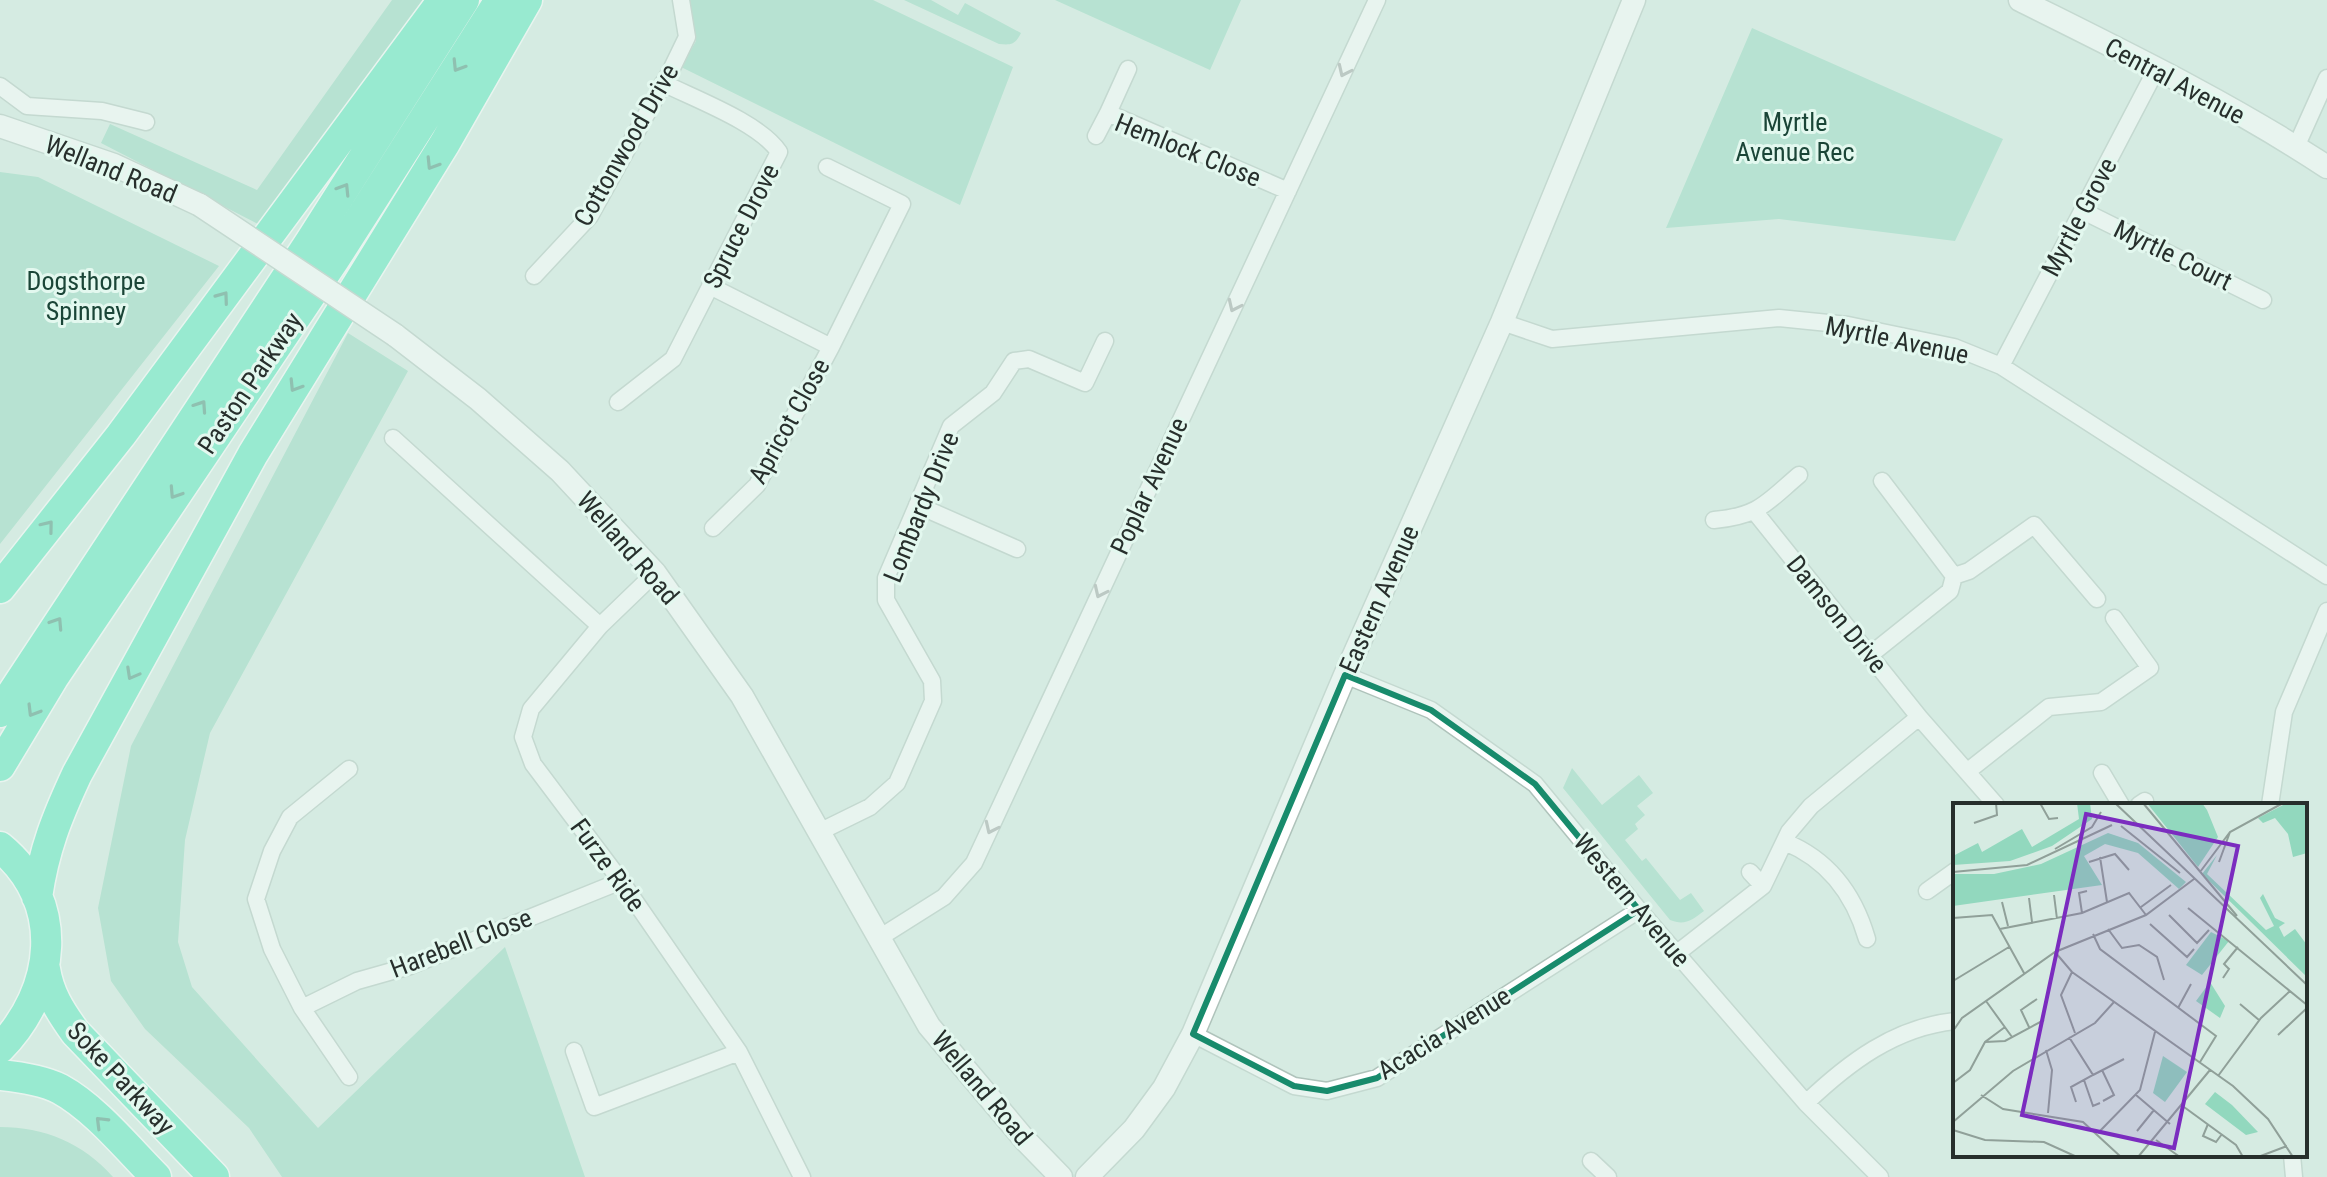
<svg xmlns="http://www.w3.org/2000/svg" width="2327" height="1177" font-family="'Roboto Condensed',sans-serif">
<rect width="100%" height="100%" fill="#d6ebe2"/>
<path fill="#92d8be" d="M392,0H429L262,226L101,143L110,124L257,190Z
M688,0H873L1013,67L960,205L681,67L696,41Z
M904,0H931L958,15L965,3L1021,33C1015,45 1011,45 999,44Z
M1055,0H1241L1210,70Z
M1752,28L2003,139L1955,241L1779,219L1666,228Z
M0,172L38,177L219,266L0,544Z
M348,333L408,371L210,733L185,840L178,942L192,987L318,1128L505,947L585,1177H282L249,1128L145,1029L111,981L98,908L131,746Z
M1572,768L1602,805L1639,775L1653,793L1637,806L1645,815L1635,824L1638,829L1625,840L1642,861L1646,858L1680,900L1691,893L1704,911C1692,920 1685,926 1670,920L1563,788Z
M0,1127C44,1127 83,1143 113,1177H0Z"/>
<g fill="none" stroke-linecap="round" stroke-linejoin="round">
<defs>
<path id="street" d="M0,86L27,106L102,111L146,122
M1108,113L1128,69
M1096,136L1108,113L1288,191
M2296,147L2327,78
M2083,211L2263,300
M534,276L590,216L672,68L687,37L681,0
M710,286L831,347
M1502,322L1552,339L1779,318L1848,325L1954,347L2001,366L2327,576
M2001,366L2157,68
M618,402L673,359L779,152C760,123 695,99 663,83
M393,438L600,626
M1882,481L1954,576
M917,505L1017,549
M1755,512L1919,717
M1714,520C1759,516 1766,503 1799,475
M713,528L757,485L831,347L902,204L827,167
M655,573L600,626L531,709L523,737L533,764L621,881L739,1052L802,1177
M1870,655L1950,591L1954,576L1969,571L2034,525L2097,599
M1345,675L1431,710L1535,784L1639,910L1806,1103L1880,1177
M1968,771L2049,707L2101,702L2150,668L2114,618
M2102,773L2121,805
M2139,805L2145,801
M2270,805L2284,712L2327,611
M819,832L870,807L897,783L933,701L932,681L886,600V578L951,426L993,393L1014,361L1029,359L1085,383L1105,341
M1785,842C1829,860 1854,894 1867,939
M1750,872L1763,886
M1927,891L1955,871
M879,938L944,897L974,863L1377,0
M1676,954L1763,886L1789,832L1811,806L1919,717L1996,805
M302,1008L357,981L410,966L621,881
M1193,1034L1294,1086L1327,1091L1377,1078L1639,910
M574,1051L594,1107L739,1052
M349,1077L302,1008L272,949L256,899L272,851L290,817L349,769
M1806,1103C1848,1063 1895,1027 1955,1021
M2292,1155L2294,1177
M1591,1161L1608,1177"/>
<path id="secondary" d="M2020,0C2124,52 2230,103 2327,167
M0,126L114,165L200,205
M395,335L478,399L560,471L655,573L742,696L929,1026L1025,1140L1061,1177
M1087,1177L1134,1129L1164,1088L1193,1034L1345,675L1502,322L1634,0"/>
<path id="highway" d="M0,588L121,435L437,8
M0,712L310,242L464,0
M0,766L53,678L334,260L500,0
M0,847C67,902 56,991 0,1048
M37,897C44,849 57,817 77,774L253,454L445,143L527,0
M45,969C49,994 60,1011 75,1032L214,1177
M0,1075C20,1077 42,1080 60,1089C95,1108 128,1149 156,1177"/>
</defs>
<use href="#street" stroke="#afc3bb" stroke-width="19"/>
<use href="#secondary" stroke="#afc3bb" stroke-width="25"/>
<use href="#highway" stroke="#fff" stroke-width="33"/>
<use href="#street" stroke="#fff" stroke-width="16"/>
<use href="#secondary" stroke="#fff" stroke-width="22"/>
<use href="#highway" stroke="#4ee8ba" stroke-width="30"/>
<defs>
<path id="secondary-bridge" d="M200,205L395,335"/>
</defs>
<use href="#secondary-bridge" stroke="#afc3bb" stroke-width="25" stroke-linecap="butt"/>
<use href="#secondary-bridge" stroke="#fff" stroke-width="22"/>
</g>
<defs><path id="oneway-chevron" d="M-2-3.5L2.5 0L-2 3.5" fill="none" stroke-width="1.6" stroke-linecap="round" stroke-linejoin="round" transform="scale(2)"/></defs>
<g stroke="#3a8c73">
<use href="#oneway-chevron" transform="translate(458 66) rotate(122)"/>
<use href="#oneway-chevron" transform="translate(432 164) rotate(122)"/>
<use href="#oneway-chevron" transform="translate(344 189) rotate(-58)"/>
<use href="#oneway-chevron" transform="translate(223 297) rotate(-54)"/>
<use href="#oneway-chevron" transform="translate(295 386) rotate(122)"/>
<use href="#oneway-chevron" transform="translate(201 406) rotate(-56)"/>
<use href="#oneway-chevron" transform="translate(175 493) rotate(123)"/>
<use href="#oneway-chevron" transform="translate(48 526) rotate(-51)"/>
<use href="#oneway-chevron" transform="translate(57 623) rotate(-57)"/>
<use href="#oneway-chevron" transform="translate(132 674) rotate(119)"/>
<use href="#oneway-chevron" transform="translate(33 711) rotate(121)"/>
<use href="#oneway-chevron" transform="translate(101 1122) rotate(-135)"/>
</g>
<g stroke="#9ea1a0">
<use href="#oneway-chevron" transform="translate(1344 71) rotate(115)"/>
<use href="#oneway-chevron" transform="translate(1234 306) rotate(115)"/>
<use href="#oneway-chevron" transform="translate(1100 592) rotate(115)"/>
<use href="#oneway-chevron" transform="translate(991 828) rotate(115)"/>
</g>
<path d="M0 0H2327V1177H0ZM1345,675L1431,710L1535,784L1639,910L1377,1078L1327,1091L1294,1086L1193,1034Z" fill="#d6ebe2" fill-opacity=".55" fill-rule="evenodd"/>
<path fill="none" stroke="#188b6c" stroke-width="6" stroke-linejoin="round" d="M1345,675L1431,710L1535,784L1639,910L1377,1078L1327,1091L1294,1086L1193,1034Z"/>
<g text-anchor="middle" dominant-baseline="central" stroke-width="6" stroke-linejoin="round" paint-order="stroke">
<g font-size="26" fill="#272f2c" stroke="#e3f8ef">
<text transform="translate(2175 81) rotate(28)">Central Avenue</text>
<text transform="translate(626 145) rotate(-60)">Cottonwood Drive</text>
<text transform="translate(1188 150) rotate(22)">Hemlock Close</text>
<text transform="translate(111 169) rotate(22)">Welland Road</text>
<text transform="translate(2079 217) rotate(-62)">Myrtle Grove</text>
<text transform="translate(741 226) rotate(-63)">Spruce Drove</text>
<text transform="translate(2173 255) rotate(26)">Myrtle Court</text>
<text transform="translate(1897 340) rotate(12)">Myrtle Avenue</text>
<text transform="translate(250 383) rotate(-56)">Paston Parkway</text>
<text transform="translate(789 421) rotate(-61)">Apricot Close</text>
<text transform="translate(1149 486) rotate(-65)">Poplar Avenue</text>
<text transform="translate(921 507) rotate(-68)">Lombardy Drive</text>
<text transform="translate(628 548) rotate(49)">Welland Road</text>
<text transform="translate(1379 599) rotate(-66)">Eastern Avenue</text>
<text transform="translate(1837 614) rotate(51)">Damson Drive</text>
<text transform="translate(608 865) rotate(54)">Furze Ride</text>
<text transform="translate(1632 900) rotate(50)">Western Avenue</text>
<text transform="translate(461 943) rotate(-21)">Harebell Close</text>
<text transform="translate(1444 1033) rotate(-32)">Acacia Avenue</text>
<text transform="translate(121 1078) rotate(47)">Soke Parkway</text>
<text transform="translate(982 1088) rotate(50)">Welland Road</text>
</g>
<g font-size="26" fill="#1a4537" stroke="#e3f8ef">
<text x="1795" y="122">Myrtle<tspan x="1795" dy="30">Avenue Rec</tspan></text>
<text x="86" y="281">Dogsthorpe<tspan x="86" dy="30">Spinney</tspan></text>
</g>
</g>
<g transform="translate(1953 803)">
<rect width="354" height="354" fill="#d6ebe2"/>
<path d="M124,0H137L139,16L99,43L57,58L0,62V53L25,40L29,49L69,26L79,44L126,16ZM194,0H249L254,7L265,34L245,64ZM334,0H354V50L340,54L335,31L322,15L310,20L305,15ZM155,30L185,40L233,79L226,86L185,50L152,41L131,53L149,82L0,103V71H41L88,61ZM264,52L254,71L313,127L321,123L307,95L310,91L322,115L332,120L326,124L331,134L342,126L354,142V174L249,71ZM258,129L276,138L249,172L233,162ZM257,179L272,203L267,215L243,198ZM210,253L234,269L212,299L200,290ZM262,289L279,302L305,329L293,332L252,301Z" fill="#92d8be"/>
<path fill="none" stroke="#90a099" stroke-width="2" d="M87,0L96,16L105,15M162,0L354,182M190,0L284,113M21,20L44,12L43,0M168,23L227,70M102,46L139,24L148,9M147,54L154,99M136,59L162,51L176,67M266,59L277,29M0,69L74,62L159,22M247,69L277,29L330,0M101,92L104,116M76,95L79,119M49,99L55,123M188,104L218,82M235,105L354,202M129,110L126,90L134,88M216,112L244,140L256,127M0,115L39,112L71,170M197,121L234,154L241,146M47,126L129,110L176,90L193,112M155,126L169,145L186,142L204,154L211,177M140,131L147,146L263,233L247,259M102,149L119,169L280,283L315,316L340,354M119,169L108,192L122,230M270,175L276,166L271,161L285,144M0,178L56,144M33,198L59,234M287,201L306,217M225,205L238,181M76,224L68,207L84,196M0,228L9,215L102,149L193,112L241,76M325,232L354,205M116,234L140,272L118,284L123,299M32,239L52,238L91,217M93,247L99,267L95,310M149,267L161,292L150,298M140,272L171,256M265,273L308,215L337,188M131,277L140,303L147,300M0,280L17,267L32,239L52,224M28,292L50,306L130,319L168,354M183,292L217,321M231,304L283,342L290,354M0,319L60,268L142,220L161,199M255,321L250,333L263,339L269,331M0,327L32,337L91,339L124,354M184,328L201,307M145,330L187,287L202,229M203,337L227,354M185,354L257,267M305,354L334,343"/>
<path fill="#7b2cbf" fill-opacity="0.15" stroke="#7b2cbf" stroke-width="4" d="M133,11L285,43L221,345L69,312Z"/>
<rect width="354" height="354" fill="none" stroke="#272f2c" stroke-width="4"/>
</g>
</svg>
